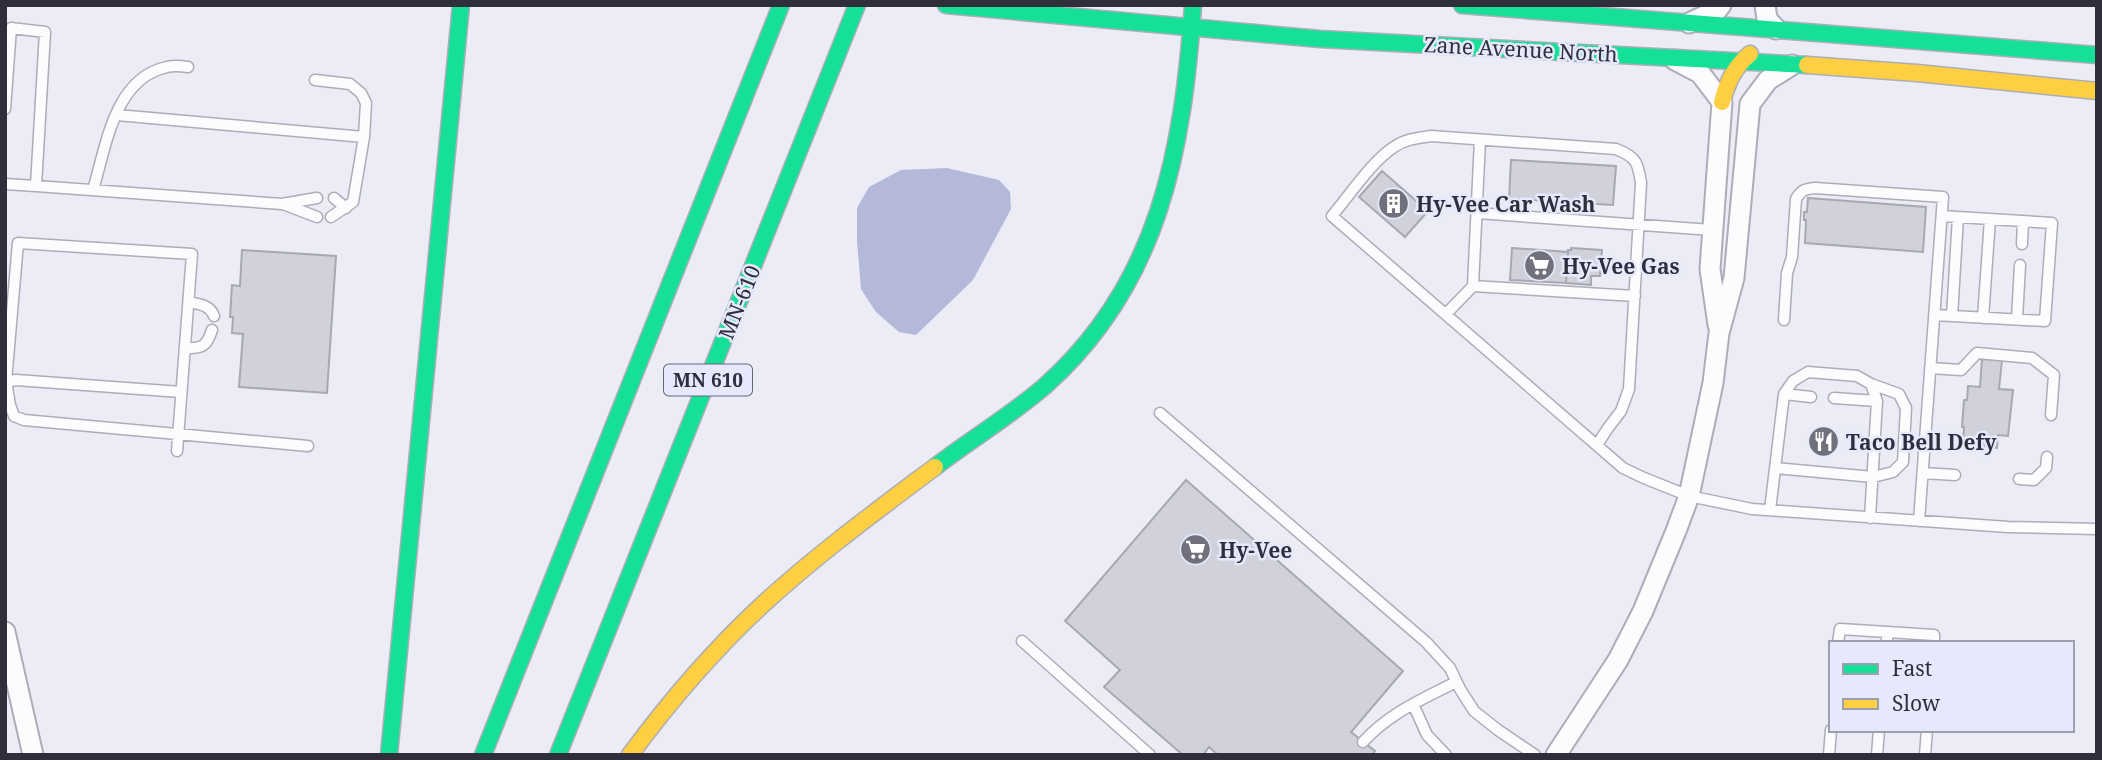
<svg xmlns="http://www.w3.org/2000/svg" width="2102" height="760" font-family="'Noto Serif',serif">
<rect width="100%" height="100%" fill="#ebecf6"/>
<path fill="#b4b8d9" d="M947,168L999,180L1010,192L1011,209L973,280L916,335L899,332L876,312L861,289L857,241V208L869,187L901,170Z"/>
<path fill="#d0d1db" stroke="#a7a8b2" stroke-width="2" d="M1511,160L1616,166L1613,205L1509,199Z
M1382,171L1428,211L1405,237L1359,197Z
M1808,198L1926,207L1923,252L1805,243L1806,220H1804V212H1807Z
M1512,248L1568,252L1566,283L1510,280Z
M1571,248L1602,250L1600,276H1591V285L1566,283L1568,250H1571Z
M242,250L336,256L327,393L239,387L243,334L232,333L233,317H230L232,285L240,286Z
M1982,359L2002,360L1999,389L2013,390L2008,436L1998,435L1997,448L1984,447V444L1963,442L1964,427H1962L1964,400H1967L1968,386L1980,387Z
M1186,480L1403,671L1351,732L1375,751L1372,755H1218L1209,747L1203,755H1183L1104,687L1120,670L1065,621Z"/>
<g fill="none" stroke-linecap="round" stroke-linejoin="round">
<defs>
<path id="lane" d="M315,80L350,84L361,93L366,103L364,137L353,202L331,217
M5,109L11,28L45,32L36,186L5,184
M117,115L364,137
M36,186L282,204L317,198
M93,190C106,147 114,78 167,67C174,65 181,66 188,67
M334,198L346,208
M283,204L317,217
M1477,213L1712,230
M2022,244L2023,221
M1473,286L1635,296
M189,302C199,304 210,305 214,316
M1446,314L1473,286L1480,140
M1934,315L2045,321L2052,223L1942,216
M1952,316L1958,217
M1983,318L1990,219
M2017,319L2020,265
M1784,320L1787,273L1792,257L1796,199C1801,190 1805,189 1815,188L1943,197L1919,521
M185,348C202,349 207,346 212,330
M1930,368L1961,370L1977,353L2032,358L2054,375L2051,415
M5,382L16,380L181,392
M1784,394L1811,397
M1834,398L1877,401
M1160,413L1426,642L1450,668L1460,689L1474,711L1498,730L1535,755
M1597,445L1608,428L1621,411L1629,389L1641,183C1638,162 1636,157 1616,149L1431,136C1418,138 1405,139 1394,147C1372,161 1349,196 1332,216L1623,468L1644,478L1689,496L1752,509L2008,527L2097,529
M177,451C182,385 187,320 192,254L18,243L6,381L10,405L14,416L24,420L308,446
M1775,468L1873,477L1893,472L1903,462L1906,408L1899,394L1871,384
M1923,473L1955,475
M2019,479L2034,480L2046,468L2047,457
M1770,510L1784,394L1793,381L1808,372L1857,376L1871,384L1877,401L1870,518
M1887,632L1934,635V643
M1022,641L1150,755
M1838,643L1840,629L1887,632V643
M1413,704L1427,735L1446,755
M1363,742C1389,713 1423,699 1456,682
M1829,755L1831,730
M1877,755L1879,730
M1925,755L1927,730"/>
<path id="street" d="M1765,5L1767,19L1776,29
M1689,23L1717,10L1721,5
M1675,60L1700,73L1722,102L1710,269L1718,325
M5,632L33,755
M1556,755L1618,660L1643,611L1676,531L1689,496L1713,383L1719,333L1734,278L1750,104L1768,80L1792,65"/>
<path id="fast" d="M946,5L1320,39L1807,65
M1462,5L2097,55
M935,467C971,439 1012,415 1046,385C1160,283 1183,149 1193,5
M389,755L461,5
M483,755L781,5
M558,755L857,5"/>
<path id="slow" d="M1807,65L1917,73L2097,91
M1722,102C1727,83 1734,67 1750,54
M630,755C669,702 712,652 760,607C815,556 875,512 935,467"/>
</defs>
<use href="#lane" stroke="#acadb6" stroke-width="13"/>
<use href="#street" stroke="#acadb6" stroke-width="23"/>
<use href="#fast" stroke="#acadb6" stroke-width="19"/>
<use href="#slow" stroke="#acadb6" stroke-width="19"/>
<use href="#lane" stroke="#fcfcfe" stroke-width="10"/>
<use href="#street" stroke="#fcfcfe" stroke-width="19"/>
<use href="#fast" stroke="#16e098" stroke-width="16"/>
<use href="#slow" stroke="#ffcf43" stroke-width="16"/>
</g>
<defs>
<symbol id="building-disc" viewBox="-11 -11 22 22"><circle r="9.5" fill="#70717c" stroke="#e6e9fb"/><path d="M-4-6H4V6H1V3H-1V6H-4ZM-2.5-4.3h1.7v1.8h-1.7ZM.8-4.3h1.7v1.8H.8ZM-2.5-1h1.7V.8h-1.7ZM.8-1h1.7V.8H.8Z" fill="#fff"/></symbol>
<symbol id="supermarket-disc" viewBox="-11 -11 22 22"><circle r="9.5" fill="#70717c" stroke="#e6e9fb"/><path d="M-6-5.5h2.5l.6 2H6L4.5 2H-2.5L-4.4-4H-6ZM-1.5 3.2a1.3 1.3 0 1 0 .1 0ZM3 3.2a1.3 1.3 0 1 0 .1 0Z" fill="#fff"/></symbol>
<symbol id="restaurant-disc" viewBox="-11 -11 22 22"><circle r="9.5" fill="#70717c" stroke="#e6e9fb"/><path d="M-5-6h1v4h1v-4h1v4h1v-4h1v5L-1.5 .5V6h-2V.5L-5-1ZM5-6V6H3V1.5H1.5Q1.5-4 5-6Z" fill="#fff"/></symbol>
</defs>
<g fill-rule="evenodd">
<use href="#building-disc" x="1376" y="186" width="35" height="35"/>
<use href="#supermarket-disc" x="1522" y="248" width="35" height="35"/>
<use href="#restaurant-disc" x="1806" y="424" width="35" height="35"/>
<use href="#supermarket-disc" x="1178" y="532" width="35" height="35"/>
</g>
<g text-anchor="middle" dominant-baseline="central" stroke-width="5" stroke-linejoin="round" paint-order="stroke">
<rect fill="#e6e9fb" stroke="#656774" stroke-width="2" x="664" y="364.5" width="88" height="31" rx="5"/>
<g font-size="19" font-weight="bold" fill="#2e2f3a">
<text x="708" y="380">MN 610</text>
</g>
<g font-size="21" fill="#2e2f3a" stroke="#e6e9fb">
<text transform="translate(1521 49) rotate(3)">Zane Avenue North</text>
<text transform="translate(739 302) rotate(-68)">MN-610</text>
</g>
<g font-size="21" font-weight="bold" fill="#2e2f3a" stroke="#e6e9fb" text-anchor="start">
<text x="1416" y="204">Hy-Vee Car Wash</text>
<text x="1562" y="266">Hy-Vee Gas</text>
<text x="1846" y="442">Taco Bell Defy</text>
<text x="1219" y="550">Hy-Vee</text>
</g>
</g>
<rect width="2102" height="760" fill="none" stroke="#2e2f3a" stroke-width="14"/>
<rect x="1829" y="641" width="245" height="91" fill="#e6e9fb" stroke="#9c9fae" stroke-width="2"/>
<rect x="1843" y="664" width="35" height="10" fill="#16e098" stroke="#9c9fae" stroke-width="2"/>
<text x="1892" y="676" font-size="21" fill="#2e2f3a">Fast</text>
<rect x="1843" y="699" width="35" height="10" fill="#ffcf43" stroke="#9c9fae" stroke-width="2"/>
<text x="1892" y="711" font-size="21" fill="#2e2f3a">Slow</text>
</svg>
